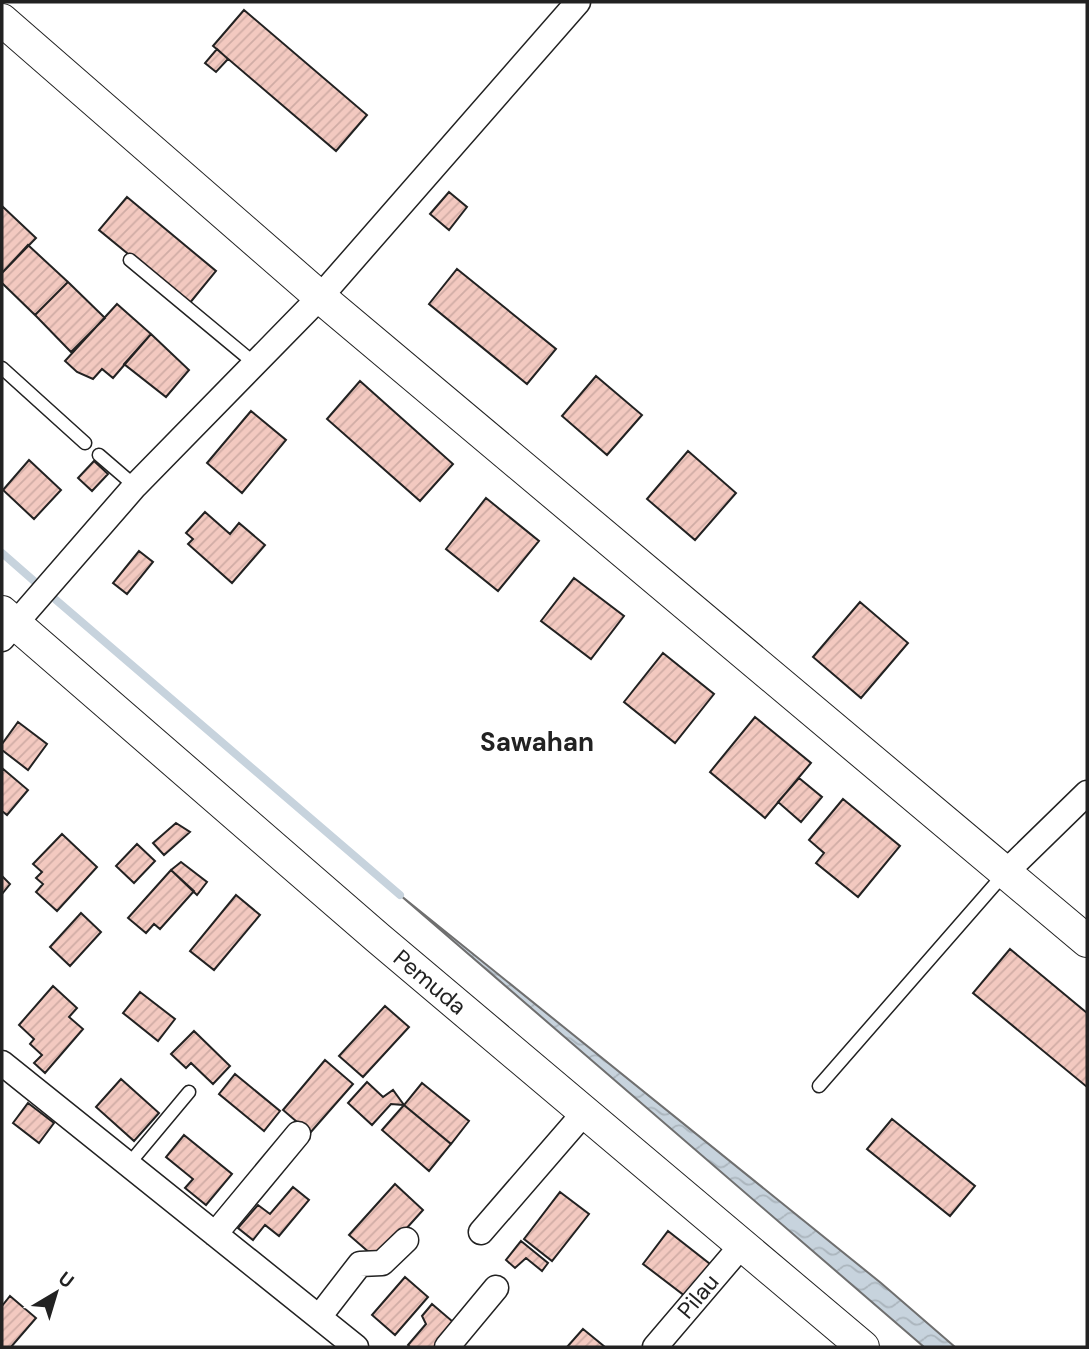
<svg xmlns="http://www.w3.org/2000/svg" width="1089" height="1349" font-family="'DM Sans',sans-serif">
<defs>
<pattern id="water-waves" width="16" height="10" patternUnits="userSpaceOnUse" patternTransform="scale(1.75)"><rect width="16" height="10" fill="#c7d3dd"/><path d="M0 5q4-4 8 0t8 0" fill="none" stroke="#abb5bd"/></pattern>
<pattern id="building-hatch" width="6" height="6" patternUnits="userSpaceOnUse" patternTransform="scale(1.75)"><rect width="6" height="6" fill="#f3c9c0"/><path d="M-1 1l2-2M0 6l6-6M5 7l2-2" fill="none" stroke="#d0aca5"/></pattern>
</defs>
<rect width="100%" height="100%" fill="#fff"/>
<path fill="url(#water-waves)" stroke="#6f6f6f" stroke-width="2" d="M400,895L881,1283L955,1347H924Z"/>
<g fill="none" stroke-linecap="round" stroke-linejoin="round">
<path stroke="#c7d3dd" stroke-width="8" d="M2,553L34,581
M56,600L400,895"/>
</g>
<path fill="url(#building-hatch)" stroke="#222" stroke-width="2" d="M244,10L367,115L336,151L213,46Z
M217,49L228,59L216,72L205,63Z
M449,192L467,207L449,230L430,214Z
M127,197L216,271L189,304L99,230Z
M2,206L36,238L2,273Z
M28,245L68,282L35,315L2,283V273Z
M457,269L556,349L527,384L429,304Z
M68,282L105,318L71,352L35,315Z
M117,304L151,334L113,378L102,369L93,379L77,372L65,361Z
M151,334L189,370L166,397L124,364Z
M596,376L642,415L607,455L562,416Z
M360,381L453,464L420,501L327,419Z
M251,411L286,440L242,493L207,463Z
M688,451L736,493L695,540L647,499Z
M29,460L61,490L34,519L3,490Z
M94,461L108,474L92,491L78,478Z
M486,498L539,541L498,591L446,549Z
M205,512L230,534L239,523L265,545L232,583L188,544L193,539L186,533Z
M139,551L153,562L127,594L113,583Z
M574,578L624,616L591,659L541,621Z
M860,602L908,643L861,698L813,657Z
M663,653L714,694L675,743L624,702Z
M755,717L811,763L765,818L710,772Z
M18,722L47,744L28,770L2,750V744Z
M2,768L28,790L7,815L2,811Z
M799,778L822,797L801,822L778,802Z
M843,799L900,846L858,897L816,863L824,853L809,840Z
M176,823L190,832L164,855L153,843Z
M62,834L97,867L57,911L36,892L43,884L36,878L42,872L33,864Z
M137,844L155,861L134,883L116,866Z
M181,862L207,882L197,895L171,870Z
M171,870L194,891L160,929L154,924L146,933L128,918Z
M2,876L10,884L2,894Z
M236,895L260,915L214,970L190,951Z
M81,913L101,932L70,966L50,947Z
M1010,949L1087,1013V1087L973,993Z
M53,986L77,1008L69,1017L83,1029L45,1073L34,1063L42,1055L30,1044L34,1039L19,1025Z
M140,992L175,1019L158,1041L123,1013Z
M385,1006L409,1027L363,1077L339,1056Z
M194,1031L230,1066L213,1084L191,1063L186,1068L171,1054Z
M325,1060L353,1084L310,1133L283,1110Z
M235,1074L280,1111L264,1131L219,1094Z
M121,1079L159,1113L134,1141L96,1107Z
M367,1082L383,1097L393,1090L404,1105L391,1104L372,1125L348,1103Z
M422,1083L469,1121L451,1144L404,1105Z
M28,1103L54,1123L39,1143L13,1123Z
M404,1105L451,1144L429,1171L382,1130Z
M892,1119L975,1186L950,1216L867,1149Z
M184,1135L232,1174L206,1205L185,1188L193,1179L166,1157Z
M395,1184L423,1210L378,1260L349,1235Z
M293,1187L309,1200L279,1236L265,1225L253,1240L238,1228L258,1205L270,1214Z
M560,1192L589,1214L552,1261L524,1239Z
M668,1231L710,1264L685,1296L643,1264Z
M521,1241L548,1263L542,1271L526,1258L515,1268L506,1260Z
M405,1277L428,1297L395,1335L372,1315Z
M10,1296L36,1318L11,1347H2V1306Z
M432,1304L459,1327L442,1347H410L408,1345L426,1324L422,1316Z
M583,1329L605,1347H567Z"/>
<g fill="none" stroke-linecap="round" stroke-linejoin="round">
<defs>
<path id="service" d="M130,260L254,363
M2,368L85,443
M99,455L135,486
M819,1086L1004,874
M128,1165L189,1092"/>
<path id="minor" d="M2,639L135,486L320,297L578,2
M1007,871L1087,793
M2,1063L356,1347
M481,1232L584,1113
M215,1234L298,1134
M319,1317L360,1264L382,1263L406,1240
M447,1347L496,1288
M655,1347L742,1245"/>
<path id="tertiary" d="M2,20L320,297L1087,941
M2,612L378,938L863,1347"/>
</defs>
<use href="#service" stroke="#222" stroke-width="15"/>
<use href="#minor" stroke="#222" stroke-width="27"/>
<use href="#tertiary" stroke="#222" stroke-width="34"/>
<use href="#service" stroke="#fff" stroke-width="12"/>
<use href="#minor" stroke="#fff" stroke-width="24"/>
<use href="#tertiary" stroke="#fff" stroke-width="32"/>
</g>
<g text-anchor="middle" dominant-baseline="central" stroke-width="5" stroke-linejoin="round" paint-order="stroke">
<g font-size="23" fill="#222" stroke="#fff">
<text transform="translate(430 982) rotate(40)">Pemuda</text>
<text transform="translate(698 1296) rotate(-50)">Pilau</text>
</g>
<g font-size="26" font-weight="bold" fill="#222" stroke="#fff">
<text x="537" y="742">Sawahan</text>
</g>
</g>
<rect width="1089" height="1349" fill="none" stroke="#222222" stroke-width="7"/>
<g transform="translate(56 1293) rotate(38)" stroke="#ffffff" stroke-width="5" paint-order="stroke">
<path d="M0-5L12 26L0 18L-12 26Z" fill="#222222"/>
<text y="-10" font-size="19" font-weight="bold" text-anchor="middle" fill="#222222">U</text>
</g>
</svg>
